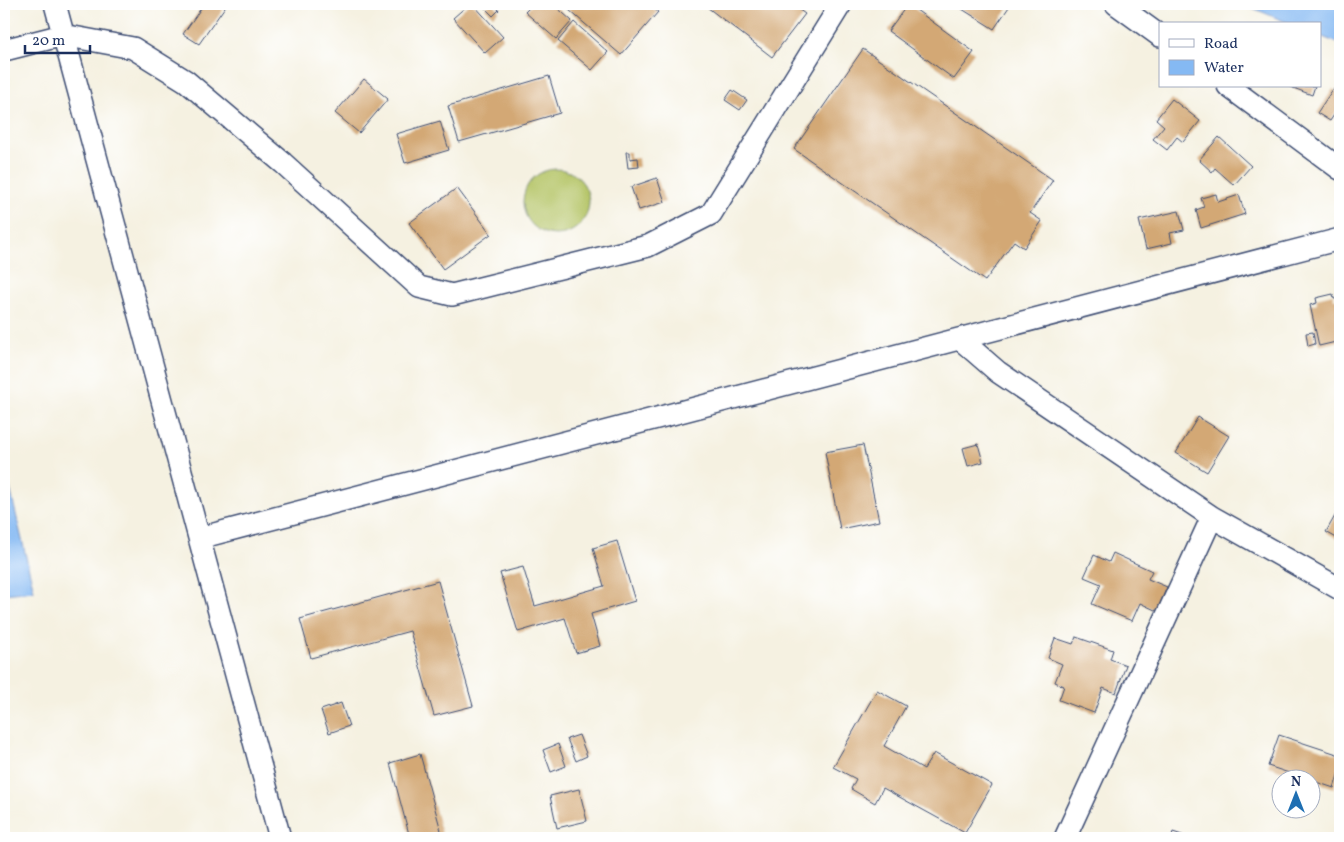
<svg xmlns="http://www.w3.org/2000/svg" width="1344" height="842" font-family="Vollkorn,serif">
<rect width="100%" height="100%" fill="#fff"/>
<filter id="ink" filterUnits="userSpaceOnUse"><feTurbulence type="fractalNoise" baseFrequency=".02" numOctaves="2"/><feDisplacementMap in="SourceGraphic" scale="10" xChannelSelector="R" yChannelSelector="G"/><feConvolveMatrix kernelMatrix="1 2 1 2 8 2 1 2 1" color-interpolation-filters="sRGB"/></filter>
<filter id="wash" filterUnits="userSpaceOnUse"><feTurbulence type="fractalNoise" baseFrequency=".0096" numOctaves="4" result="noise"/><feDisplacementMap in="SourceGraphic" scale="20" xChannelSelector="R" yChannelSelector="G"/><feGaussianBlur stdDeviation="1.12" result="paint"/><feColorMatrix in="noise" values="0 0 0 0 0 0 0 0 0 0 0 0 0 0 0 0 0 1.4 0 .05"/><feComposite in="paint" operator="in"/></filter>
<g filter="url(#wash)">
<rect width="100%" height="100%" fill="#f5f1e1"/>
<path fill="#b5c568" stroke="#687a63" d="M523 202a33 33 0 1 1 66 0a33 33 0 1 1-66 0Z"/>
<path fill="#85b9f3" stroke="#5074a8" d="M1243,4H1340V44L1320,36V24H1291Z
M4,463L34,591L4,594Z"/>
<g id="blocks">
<path fill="#d3a875" d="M204,4H227L199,44L183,34Z
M469,4H473L503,37L485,53L453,18Z
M490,4H494L499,10L493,16L485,8Z
M533,4H553L572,21L556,39L525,12Z
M562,4H648L658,12L621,55Z
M703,4H791L805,14L772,57Z
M908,4L974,52L954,79L888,31Z
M954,4H1011L994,29Z
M574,22L608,52L592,70L558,41Z
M863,49L1053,180L1030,213L1042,221L1024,248L1014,241L985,281L794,149Z
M549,76L560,113L459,142L448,106Z
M364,79L388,99L359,133L335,113Z
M1288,86H1315L1312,95Z
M1333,89L1340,94V106L1330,121L1317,113Z
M732,90L747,100L740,110L725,100Z
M1172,99L1200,121L1183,142L1177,137L1167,150L1153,139L1164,126L1156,119Z
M440,121L449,150L405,163L396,134Z
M1219,137L1251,166L1234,185L1215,168L1212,172L1199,160Z
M626,152H630V159L638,158L639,167L628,168Z
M657,178L665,202L639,210L631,187Z
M457,188L491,234L443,269L409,223Z
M1216,194L1218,202L1239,195L1245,214L1201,228L1196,210L1204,207L1201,198Z
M1179,211L1184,230L1170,233L1172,243L1146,249L1139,220Z
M1333,294L1334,299L1340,298V341L1319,346L1310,305L1317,303L1316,298Z
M1313,332L1315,344L1308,346L1306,333Z
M1198,417L1229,436L1207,472L1176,453Z
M978,444L983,462L968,466L963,448Z
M863,445L879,521L840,529L825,452Z
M1340,507V540L1326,532Z
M617,541L635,601L591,614L600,646L576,653L565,618L518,632L500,573L523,567L535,606L604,586L593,548Z
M1113,553L1152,571L1148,579L1167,587L1157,611L1140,603L1132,621L1092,604L1101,584L1084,577L1094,555L1109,562Z
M438,581L473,706L434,716L410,631L311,658L300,619Z
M1076,637L1113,650L1110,659L1126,665L1116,693L1103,688L1094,713L1059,700L1064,686L1055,682L1062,664L1048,658L1055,638L1073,644Z
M877,690L906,706L884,746L924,769L934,753L992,785L965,833L883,788L875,803L851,789L856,779L833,767Z
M341,703L349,726L329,733L321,710Z
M579,735L587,756L576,761L567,739Z
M1279,735L1340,755V769L1334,788L1268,766Z
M558,744L566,766L551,772L543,750Z
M420,754L443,838H410L390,763Z
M579,789L587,821L557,828L550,796Z
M1173,832L1191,838H1171Z"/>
</g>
</g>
<g filter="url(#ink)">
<use href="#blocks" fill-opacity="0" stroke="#3c4c72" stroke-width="1"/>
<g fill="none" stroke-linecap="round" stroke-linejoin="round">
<defs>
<path id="street" d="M55,4L280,838
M1116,4L1160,36
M4,50L63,35L133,48L186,81L283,163L419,287L452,295L648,246L711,214L841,4
M1228,86L1340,169
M960,339L998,372L1212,517L1340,589
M199,538L1340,239
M1065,838L1212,517"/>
</defs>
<use href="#street" stroke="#3c4c72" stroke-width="24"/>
<use href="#street" stroke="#fff" stroke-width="21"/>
</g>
</g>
<rect width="1344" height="842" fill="none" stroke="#fff" stroke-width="20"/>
<rect x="1159" y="22" width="162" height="65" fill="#ffffff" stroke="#a4acbf"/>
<rect x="1169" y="39" width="25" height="8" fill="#ffffff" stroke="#a4acbf"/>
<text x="1204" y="48" font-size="15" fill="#1b2f5e">Road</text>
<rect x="1169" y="60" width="25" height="15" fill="#85b9f3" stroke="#a4acbf"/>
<text x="1204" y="72" font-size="15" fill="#1b2f5e">Water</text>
<g transform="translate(1296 794)"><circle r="24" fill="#ffffff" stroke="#a4acbf"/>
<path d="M0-4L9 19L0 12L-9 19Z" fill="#1f6fb2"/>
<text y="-8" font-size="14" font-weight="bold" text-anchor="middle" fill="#1b2f5e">N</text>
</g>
<path d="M25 45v8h65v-8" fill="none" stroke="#1b2f5e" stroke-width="2.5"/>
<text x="32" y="45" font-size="15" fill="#1b2f5e" stroke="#ffffff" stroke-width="4" paint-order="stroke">20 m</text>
</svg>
